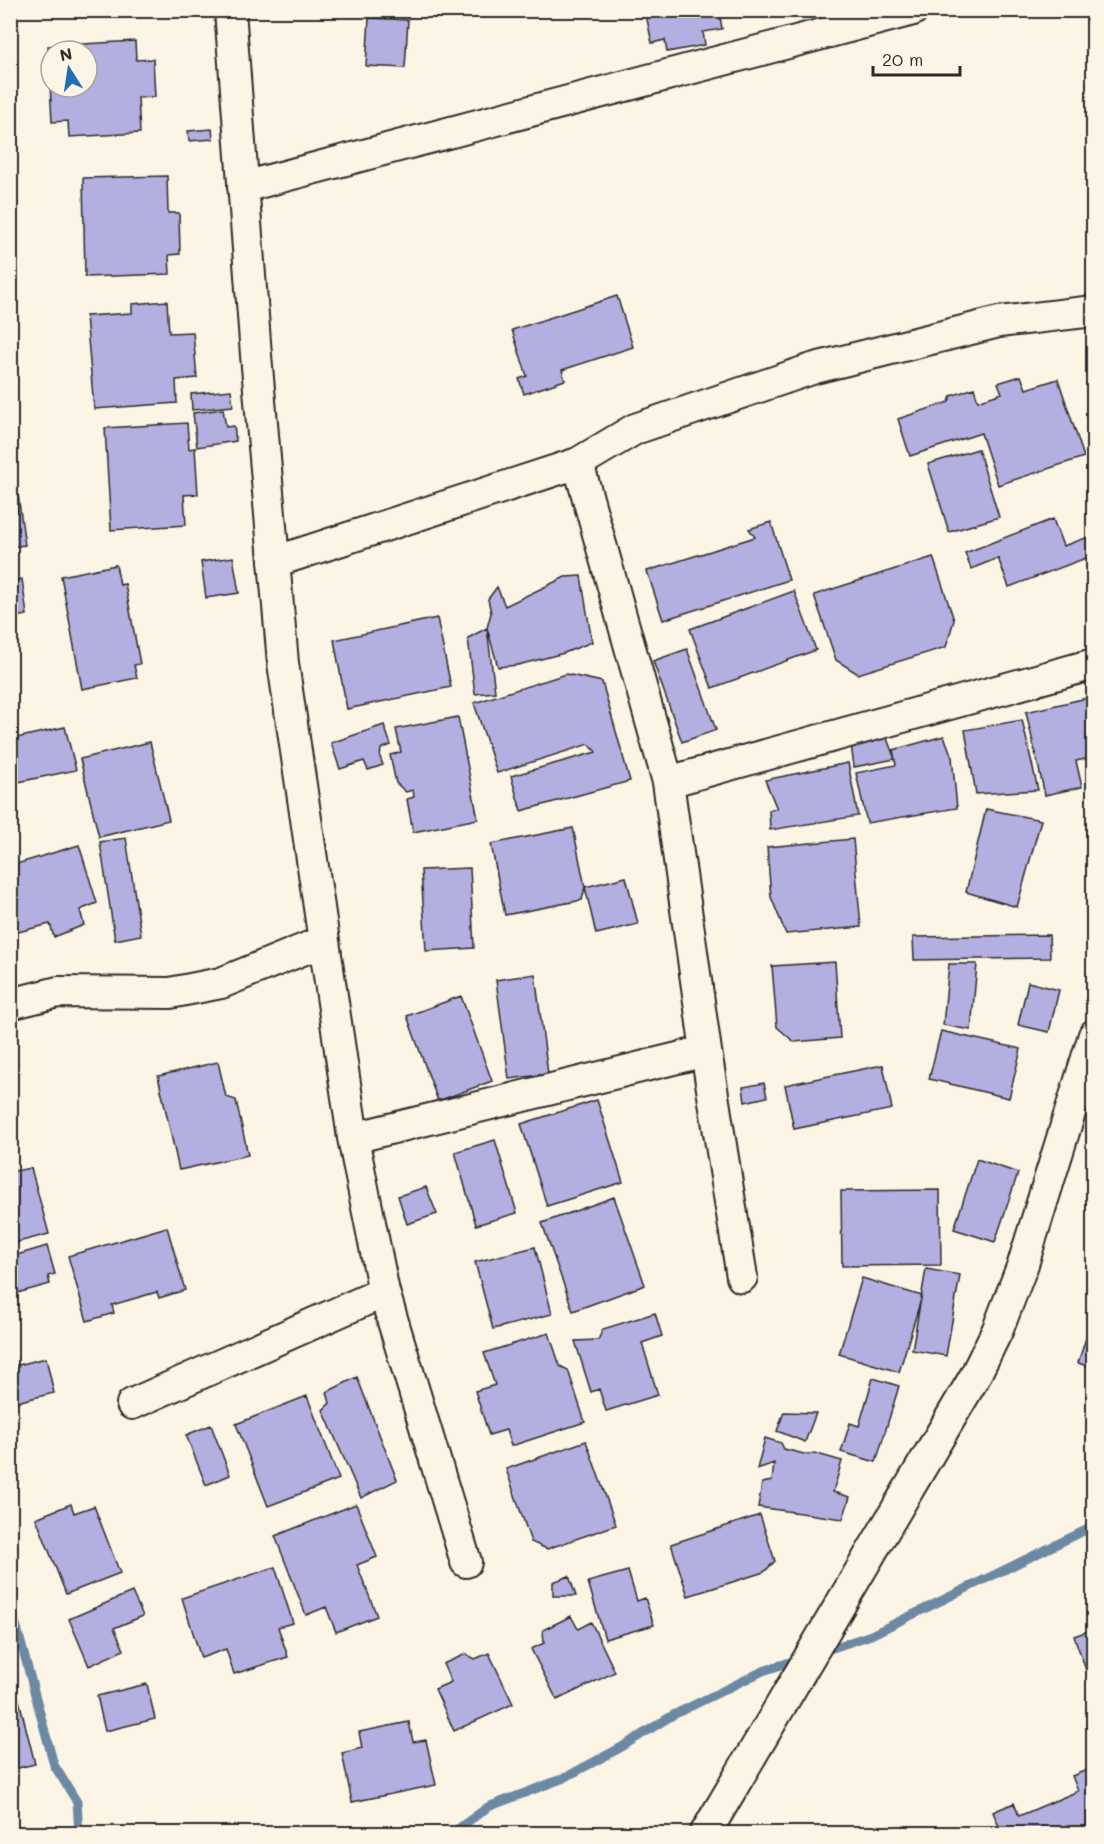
<svg xmlns="http://www.w3.org/2000/svg" width="1104" height="1844" font-family="Mali,sans-serif">
<rect width="100%" height="100%" fill="#fcf5e5"/>
<filter id="ink" filterUnits="userSpaceOnUse"><feTurbulence type="fractalNoise" baseFrequency=".0167" numOctaves="2"/><feDisplacementMap in="SourceGraphic" scale="12" xChannelSelector="R" yChannelSelector="G"/><feConvolveMatrix kernelMatrix="1 2 1 2 8 2 1 2 1" color-interpolation-filters="sRGB"/></filter>
<g filter="url(#ink)">
<g fill="none" stroke-linecap="round" stroke-linejoin="round">
<path stroke="#6c89a3" stroke-width="9" d="M10,1602L54,1765L77,1802L79,1834
M821,1652L871,1635L1094,1526
M451,1834L488,1807L564,1778L620,1748L673,1715L763,1671L799,1659"/>
</g>
<path fill="#b3afe0" stroke="#2b2b2b" stroke-width="1.5" fill-rule="evenodd" d="M645,10H719L722,29L703,32L705,45L667,52L665,40L652,43Z
M369,18L408,20L405,68L366,66Z
M135,41L136,60L153,59L155,97L138,98L140,133L69,137L68,121L52,122L48,46ZM51,51H87V87H51Z
M212,129L213,139L189,141L188,131Z
M167,176L168,213H179L180,254L169,255L170,274L85,277L83,178Z
M617,296L633,347L562,370L565,380L524,394L519,379L527,376L512,330Z
M167,301L169,333L193,332L197,378L176,380L177,403L94,409L86,316L132,313V304Z
M1021,376L1026,389L1058,379L1084,457L998,485L981,433L910,456L898,419L949,402L951,396L974,388L978,401L1002,393L998,383Z
M231,390L233,406L192,410L191,394Z
M223,409L226,427L234,426L236,441L197,447L193,413Z
M187,423L189,449L195,448L198,494L184,495L186,525L111,530L105,428Z
M978,449L999,517L949,532L928,464Z
M10,466H14L25,545L10,547Z
M1053,519L1063,546L1094,535V555L1009,587L998,558L971,569L965,553Z
M771,522L789,580L663,620L647,571L755,537L749,529Z
M233,557L239,593L206,598L201,562Z
M933,557L954,620L946,647L858,674L836,660L814,595Z
M116,565L120,585L125,584L140,664L134,665L137,678L82,689L61,576Z
M581,576L592,642L564,653L518,665L498,667L487,628L491,613L488,599L497,587L505,606L565,577Z
M22,579L27,615L10,618V581Z
M794,591L816,650L712,688L690,629Z
M437,618L451,687L347,709L334,640Z
M487,628L495,692L475,694L468,638Z
M687,649L716,730L682,742L653,661Z
M566,674L602,682L630,781L521,811L511,776L596,752L589,744L497,773L474,703Z
M1087,698L1094,724V757L1076,761L1082,787L1045,795L1026,712Z
M458,717L478,819L413,832L407,799L414,797L413,790L406,792L396,783L390,755L401,752L396,729Z
M1022,720L1038,790L976,794L965,730Z
M384,725L391,745L381,749L380,757L383,765L368,770L364,761L340,769L331,743Z
M65,727L76,770L18,782L12,739Z
M886,736L895,759L854,767L851,744Z
M944,736L952,757L957,808L867,823L856,773L896,765L893,750Z
M150,742L169,820L99,837L80,759Z
M848,763L858,816L770,830L769,810L777,809L765,780Z
M986,809L1041,820L1017,907L966,892Z
M573,828L585,887L582,900L505,915L491,844Z
M126,838L141,935L115,940L100,842Z
M853,839L861,927L786,934L771,897L767,847Z
M79,845L97,903L80,910L84,925L54,937L50,924L10,934V866Z
M470,868L474,948L426,951L421,870Z
M626,877L638,924L596,934L585,887Z
M1049,935L1050,958L914,960L913,937Z
M835,962L840,1038L794,1042L777,1027L772,966Z
M949,964H977L971,1030L943,1025Z
M535,974L548,1074L509,1079L496,980Z
M1028,982L1059,990L1049,1032L1018,1025Z
M461,996L492,1081L438,1101L407,1016Z
M941,1031L1021,1049L1009,1098L929,1079Z
M218,1062L226,1097L236,1100L248,1155L179,1170L158,1076Z
M883,1065L892,1109L794,1129L785,1085Z
M764,1083L767,1097L745,1102L743,1087Z
M597,1100L623,1182L547,1206L521,1124Z
M495,1140L517,1213L476,1225L455,1152Z
M977,1159L1018,1173L995,1242L954,1229Z
M10,1165L15,1171L31,1168L49,1234L10,1244Z
M426,1187L437,1214L407,1224L398,1196Z
M940,1190L941,1265L842,1266L841,1191Z
M614,1197L645,1285L573,1311L542,1223Z
M167,1227L185,1290L159,1298L157,1292L112,1305L114,1313L87,1321L68,1256Z
M47,1246L55,1274L48,1276L50,1284L10,1295V1257Z
M535,1247L552,1314L493,1329L475,1262Z
M926,1269L960,1275L946,1356L912,1350Z
M862,1278L922,1296L899,1372L839,1354Z
M655,1313L662,1336L642,1343L658,1395L606,1411L599,1389L591,1392L575,1341L598,1340L603,1329Z
M1093,1316L1094,1317V1368L1078,1363Z
M549,1333L560,1366L568,1370L585,1422L511,1446L506,1430L489,1435L475,1391L495,1385L484,1353Z
M46,1358L54,1393L16,1402L10,1380V1367Z
M357,1377L397,1480L361,1498L323,1410L330,1403L327,1392Z
M873,1378L899,1386L876,1462L841,1452L850,1423L859,1426Z
M307,1396L339,1479L268,1506L236,1424Z
M784,1412L816,1413L805,1442L777,1431Z
M211,1425L230,1475L206,1485L186,1435Z
M765,1438L781,1443L784,1449L808,1455L814,1453L842,1461L833,1492L850,1497L843,1519L758,1507L762,1483L772,1481L774,1463L757,1469Z
M586,1441L616,1525L547,1549L531,1542L506,1469Z
M71,1504L74,1513L94,1506L120,1573L66,1594L36,1518Z
M356,1504L377,1557L357,1565L377,1616L336,1632L326,1607L306,1615L275,1536Z
M760,1515L775,1561L764,1572L688,1596L671,1544Z
M275,1567L293,1623L278,1627L288,1657L234,1674L226,1649L201,1658L182,1598Z
M628,1571L637,1601L645,1598L654,1625L605,1639L588,1582Z
M569,1576L576,1596H553V1582Z
M132,1592L143,1616L114,1628L124,1650L89,1666L69,1619Z
M571,1616L578,1629L591,1622L615,1672L557,1700L531,1649L544,1643L543,1630Z
M1094,1629V1667L1086,1670L1074,1636Z
M489,1653L513,1704L454,1731L435,1689L451,1682L443,1664L466,1654L475,1659Z
M10,1664L35,1764L10,1770Z
M147,1684L155,1719L105,1731L97,1696Z
M409,1722L413,1742L426,1740L436,1785L352,1802L342,1753L362,1748L359,1732Z
M1094,1767V1834H1002L993,1812L1014,1803L1019,1816L1078,1791L1072,1776Z"/>
<g fill="none" stroke-linecap="round" stroke-linejoin="round">
<defs>
<path id="minor" d="M230,10L256,355L283,663L353,1138L384,1292L466,1562
M243,187L913,10
M578,463L668,782L706,1051L742,1277
M274,562L578,463L635,429L815,368L999,322L1094,311
M668,782L1094,664
M10,1004L58,992L170,993L221,983L324,941
M353,1138L706,1051
M132,1404L384,1292
M705,1834L974,1378L998,1329L1023,1264L1094,1035"/>
</defs>
<use href="#minor" stroke="#2b2b2b" stroke-width="34"/>
<use href="#minor" stroke="#fcf5e5" stroke-width="30"/>
</g>
</g>
<rect width="1104" height="1844" fill="none" stroke="#fcf5e5" stroke-width="36"/>
<rect x="18" y="18" width="1068" height="1808" fill="none" stroke="#2b2b2b" stroke-width="2" filter="url(#ink)"/>
<g transform="translate(69 69) rotate(348)"><circle r="28" fill="#fcf5e5" stroke="#a8a49b" stroke-width="1.5"/>
<path d="M0-4.5L10 22L0 15L-10 22Z" fill="#1f6fb2"/>
<text y="-9" font-size="16" font-weight="bold" text-anchor="middle" fill="#2b2b2b">N</text>
</g>
<path d="M873 66v9h87v-9" fill="none" stroke="#2b2b2b" stroke-width="3"/>
<text x="882" y="66" font-size="18" fill="#2b2b2b" stroke="#fcf5e5" stroke-width="4.5" paint-order="stroke">20 m</text>
</svg>
